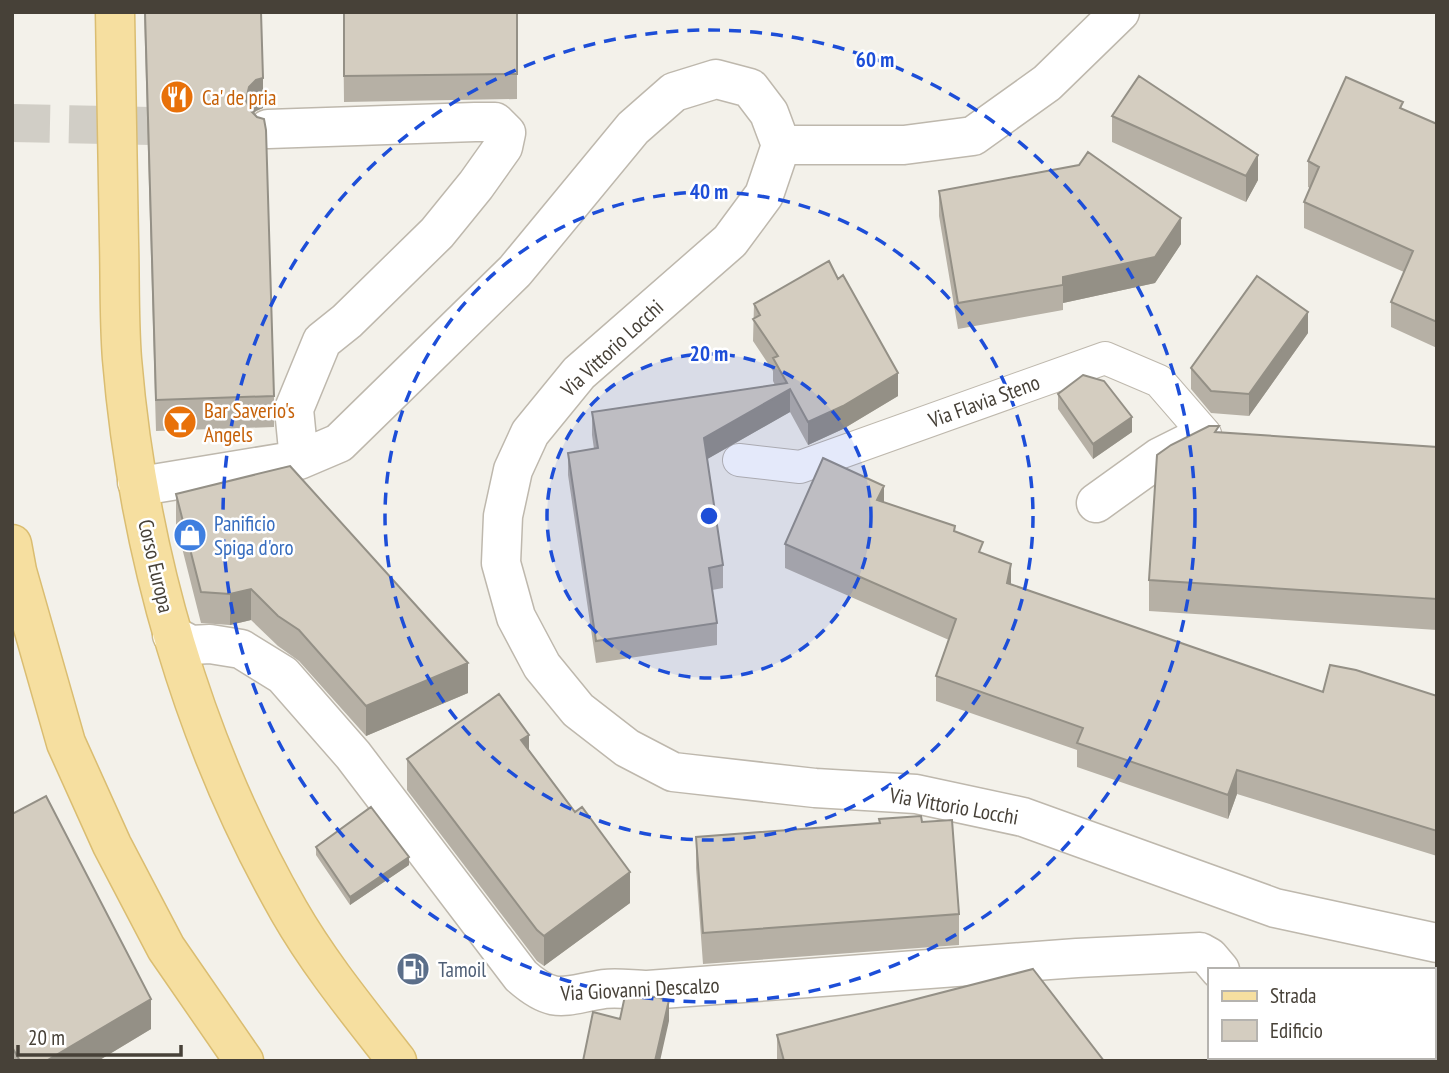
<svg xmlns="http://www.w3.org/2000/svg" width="1449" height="1073" font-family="'PT Sans Narrow',sans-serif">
<rect width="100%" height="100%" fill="#f3f1ea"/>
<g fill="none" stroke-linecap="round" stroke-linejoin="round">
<path stroke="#d1cec6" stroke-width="38" stroke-dasharray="38 19" stroke-linecap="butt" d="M12,123L199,127"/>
<defs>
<path id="pedestrian" d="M739,460L800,467L1105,358L1159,381L1205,434"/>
<path id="minor" d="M268,129L475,122H495L506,133L503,147L476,185L437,233L347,321L322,341L294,409L299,460
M781,145H904L973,136L1047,83L1120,12
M137,482L153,484L299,460L339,443L515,271L633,128L674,92L716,79L750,88L769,113L781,145L764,195L730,241L579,373L530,433L513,470L503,516L501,563L516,617L542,666L578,710L627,748L673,772L815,788L916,794L1023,817L1275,908L1437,943
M1096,503L1160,457L1202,436
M172,635L191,645L210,644L241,649L283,675L353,755L521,976C555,1006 564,995 604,989C618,987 634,990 648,990L1077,958L1200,952L1209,957L1220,970
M1433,1009L1437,1008"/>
<path id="primary" d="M115,12C116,89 118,165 119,242C120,280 119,320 122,359C138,551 193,743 289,911C320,965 359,1012 397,1061
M12,544L17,571L66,743L112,845L166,948L244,1061"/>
</defs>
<use href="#pedestrian" stroke="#beb8ad" stroke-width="34"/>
<use href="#minor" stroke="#beb8ad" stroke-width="41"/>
<use href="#primary" stroke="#dabd71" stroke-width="41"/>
<use href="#pedestrian" stroke="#fff" stroke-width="32"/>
<use href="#minor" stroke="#fff" stroke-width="38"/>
<use href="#primary" stroke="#f6dfa0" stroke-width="38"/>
</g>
<path fill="#b6b0a5" d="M144,12H261L263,108L256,111L253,114L274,396V427L156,431Z
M343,12H517V99L344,102Z
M1403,110L1437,124V348L1391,327V302L1404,272L1304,228V202L1310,188L1308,187V161Z
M1112,116L1258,180L1246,202L1112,142Z
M939,191L1181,244L1155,283L1063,303V310L958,329L939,216Z
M754,304L898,396L843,429L808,445L790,412L707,459L723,565V588L712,590L717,623V645L596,663L568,475V453L594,449L592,435V412L775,385L773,381V371L753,341Z
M1308,333L1249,416L1211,413L1191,389V368Z
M1058,394L1132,432L1093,459L1058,409Z
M1219,433L1437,447V630L1149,611V580Z
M176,494L468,693L366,736L299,661L278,646L251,620L230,625L201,623L176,524Z
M884,502L955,532L983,554L1011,584L1323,692L1437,696V856L1237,794L1228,819L1077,767V750L936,701V676L949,640L785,568V544Z
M529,750L630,903L544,966L537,961L407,790V759Z
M12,814L151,1029L98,1061H12Z
M922,822L959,914V945L703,964L696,868V837Z
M316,847L409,865L350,905L316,855Z
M777,1035L1104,1061H777Z"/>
<path fill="#949086" d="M263,78V108L256,111L249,118L246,100L249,87L256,80Z
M1258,155V180L1246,202V176Z
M1181,218V244L1155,283L1063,303V277Z
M1308,312V333L1249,416V394Z
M898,373V396L843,429L808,445V422Z
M790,389V412L704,461V438Z
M1132,417V432L1093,459V444Z
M884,486V510L877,500Z
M1011,564V588L1007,583Z
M251,589V620L230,625V594Z
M468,663V693L366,736V706Z
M529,735V765L521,740Z
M1237,770V794L1228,819V795Z
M409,857V865L350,905V897Z
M630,872V903L544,966V936Z
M151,999V1029L98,1061H46Z
M669,1000V1021L660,1061H655Z"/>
<path fill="#d4cdc0" stroke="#949086" stroke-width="2" d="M145,12H261L263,78L256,80L249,87L246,100L250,110L257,117L264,119L266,130L274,396L156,400Z
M344,12H517V74L344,76Z
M1139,76L1258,155L1246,176L1112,116Z
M1346,77L1403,102L1400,108L1437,124V322L1391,302L1413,251L1304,202L1319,167L1308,161Z
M1088,152L1181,218L1155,257L1063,277V285L958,303L939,191L1079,165Z
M829,261L838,279L843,275L898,373L843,406L808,422L790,389L704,438L723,565L709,568L717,623L596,641L568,453L598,448L592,412L787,383L773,358L778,356L753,319L760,315L754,304Z
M1257,276L1308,312L1249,394L1211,391L1191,368Z
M1083,375L1104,381L1132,417L1093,444L1058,394Z
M1209,426H1219L1215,432L1437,447V599L1149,580L1157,455L1171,445Z
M823,458L884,486L877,500L955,526L954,531L983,542L979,552L1011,564L1007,583L1323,692L1330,665L1356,670L1437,696V831L1237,770L1228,795L1077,743L1083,728L936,676L956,619L785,544Z
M290,466L468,663L366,706L299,630L278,616L251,589L230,594L201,592L176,494Z
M499,694L529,735L521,740L575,812L582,807L630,872L544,936L537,930L407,759Z
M46,796L151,999L46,1061H20L12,1047V814Z
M371,807L409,857L350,897L316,847Z
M921,816L922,822L952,820L959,914L703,933L696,837L880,823L879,819Z
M1033,969L1104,1061H784L777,1035Z
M626,991L669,1000L655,1061H583L593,1012L620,1019Z"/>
<circle cx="709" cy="516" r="162" fill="#1d4ed8" fill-opacity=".12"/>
<g fill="none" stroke="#1d4ed8" stroke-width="3.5" stroke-dasharray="12 9">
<circle cx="709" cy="516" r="162"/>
<circle cx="709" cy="516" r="324"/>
<circle cx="709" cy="516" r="486"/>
</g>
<defs>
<symbol id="restaurant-disc" viewBox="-11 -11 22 22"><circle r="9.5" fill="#e8710a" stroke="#fff"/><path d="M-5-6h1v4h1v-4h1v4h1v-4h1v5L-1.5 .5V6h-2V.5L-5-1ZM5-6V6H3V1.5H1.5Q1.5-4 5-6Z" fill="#fff"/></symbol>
<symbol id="bar-disc" viewBox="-11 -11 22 22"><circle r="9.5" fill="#e8710a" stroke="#fff"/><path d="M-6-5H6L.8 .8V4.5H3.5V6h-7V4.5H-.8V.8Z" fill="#fff"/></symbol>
<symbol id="shop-disc" viewBox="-11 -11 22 22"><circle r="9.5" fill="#3f7fe0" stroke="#fff"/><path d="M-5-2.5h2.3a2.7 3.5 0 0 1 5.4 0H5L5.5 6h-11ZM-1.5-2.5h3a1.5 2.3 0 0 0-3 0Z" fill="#fff"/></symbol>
<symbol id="fuel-disc" viewBox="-11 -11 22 22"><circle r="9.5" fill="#5c6f8a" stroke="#fff"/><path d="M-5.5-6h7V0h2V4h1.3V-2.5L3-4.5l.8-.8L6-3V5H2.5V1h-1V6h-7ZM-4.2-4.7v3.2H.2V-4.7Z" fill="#fff"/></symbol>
</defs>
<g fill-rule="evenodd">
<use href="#restaurant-disc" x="158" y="78" width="38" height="38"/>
<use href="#bar-disc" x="161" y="403" width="38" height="38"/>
<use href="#shop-disc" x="171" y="516" width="38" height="38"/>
<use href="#fuel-disc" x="394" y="950" width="38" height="38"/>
</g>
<g text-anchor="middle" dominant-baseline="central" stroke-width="5" stroke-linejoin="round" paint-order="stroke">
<g font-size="21" fill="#c56008" stroke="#fff" text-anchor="start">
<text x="202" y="97">Ca' de pria</text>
<text x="204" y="410">Bar Saverio's<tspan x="204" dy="24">Angels</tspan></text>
</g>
<g font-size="21" fill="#474138" stroke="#fff">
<text transform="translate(612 348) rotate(-43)">Via Vittorio Locchi</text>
<text transform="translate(984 401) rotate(-20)">Via Flavia Steno</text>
<text transform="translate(156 566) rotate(77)">Corso Europa</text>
<text transform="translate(954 806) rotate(10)">Via Vittorio Locchi</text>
<text transform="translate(640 989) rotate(-3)">Via Giovanni Descalzo</text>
</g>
<g font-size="21" fill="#366cbe" stroke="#fff" text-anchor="start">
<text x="214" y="523">Panificio<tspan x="214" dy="24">Spiga d'oro</tspan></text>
</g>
<g font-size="21" fill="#4e5e75" stroke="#fff" text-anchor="start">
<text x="438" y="969">Tamoil</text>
</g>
</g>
<circle cx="709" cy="516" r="10" fill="#1d4ed8" stroke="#fff" stroke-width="3.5"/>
<g font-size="21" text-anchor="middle" font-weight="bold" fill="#1d4ed8" stroke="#fff" stroke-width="5" stroke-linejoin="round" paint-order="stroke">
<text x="875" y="67">60 m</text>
<text x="709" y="199">40 m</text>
<text x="709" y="361">20 m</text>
</g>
<rect width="1449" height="1073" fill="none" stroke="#474138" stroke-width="28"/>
<rect x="1208" y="968" width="228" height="91" fill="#ffffff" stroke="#b5b3af" stroke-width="2"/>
<rect x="1222" y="991" width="35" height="10" fill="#f6dfa0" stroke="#b5b3af" stroke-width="2"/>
<text x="1270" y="1003" font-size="21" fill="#474138">Strada</text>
<rect x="1222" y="1020" width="35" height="21" fill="#d4cdc0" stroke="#b5b3af" stroke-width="2"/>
<text x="1270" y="1038" font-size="21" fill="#474138">Edificio</text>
<path d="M18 1045v10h163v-10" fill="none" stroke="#474138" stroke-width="3.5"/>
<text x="28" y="1045" font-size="21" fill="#474138" stroke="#ffffff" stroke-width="5" paint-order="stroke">20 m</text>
</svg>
